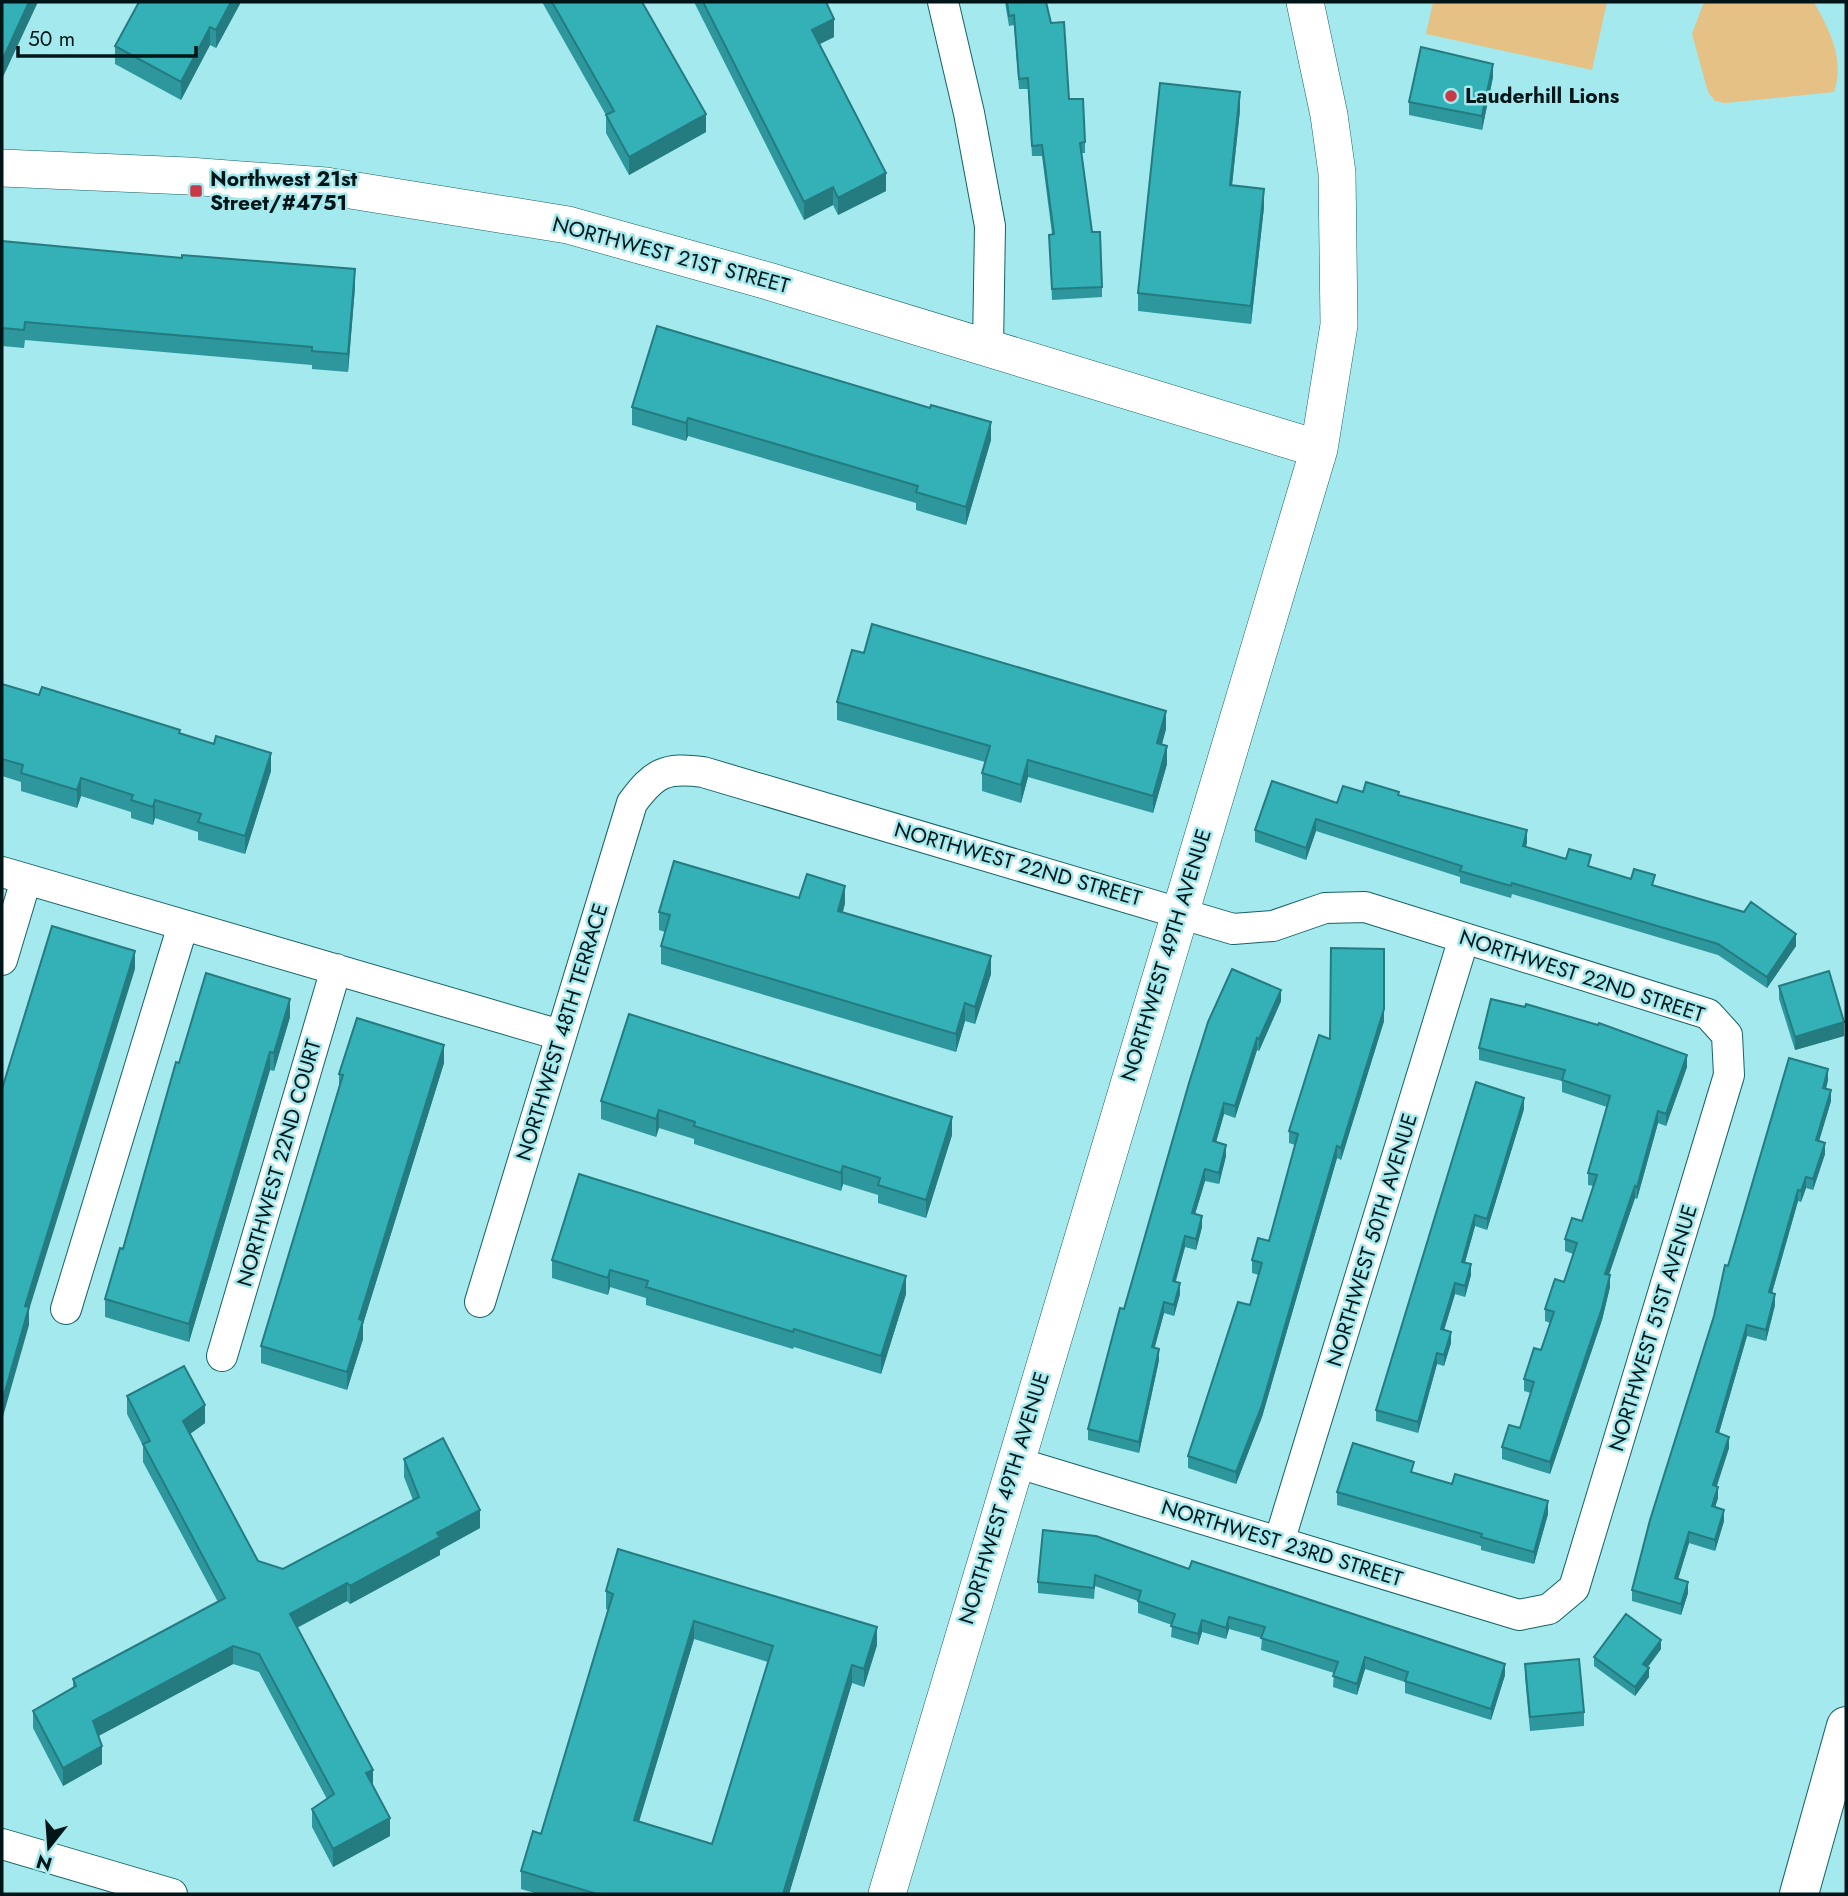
<svg xmlns="http://www.w3.org/2000/svg" width="1848" height="1896" font-family="Jost,sans-serif">
<rect width="100%" height="100%" fill="#a3e9ed"/>
<path fill="#e5c186" d="M1433,2H1607L1592,70L1426,34Z
M1704,2H1814C1830,32 1845,58 1834,92L1725,103L1715,101L1708,92L1692,34Z"/>
<g fill="none" stroke-linecap="round" stroke-linejoin="round">
<defs>
<path id="minor" d="M943,2L969,113L990,226L988,347
M2,872L560,1035
M2,960L26,880
M480,1302L632,803C654,773 665,767 703,772L1233,929L1273,926L1325,908L1365,907L1708,1014L1727,1035L1729,1075L1574,1588L1549,1609L1519,1615L1015,1462
M66,1309L183,925
M222,1356L336,969
M1279,1542L1464,938
M2,1844L172,1894"/>
<path id="tertiary" d="M2,168L188,176L326,186L568,225L768,281L1319,449
M887,1894L1319,449L1339,325L1337,173L1329,115L1305,2"/>
<path id="motorway" d="M1799,1894L1846,1726"/>
</defs>
<use href="#minor" stroke="#166266" stroke-width="32"/>
<use href="#tertiary" stroke="#166266" stroke-width="38"/>
<use href="#motorway" stroke="#166266" stroke-width="40"/>
<use href="#minor" stroke="#fff" stroke-width="30"/>
<use href="#tertiary" stroke="#fff" stroke-width="37"/>
<use href="#motorway" stroke="#fff" stroke-width="38"/>
</g>
<path fill="#2d979d" fill-rule="evenodd" d="M241,2L216,48L210,45L181,100L115,64V46Z
M542,2H642L706,132L629,175L606,133V115Z
M694,2H826L834,37L819,44L886,191L838,215L833,205L804,220Z
M1005,2H1046L1069,99L1085,142V153H1082L1092,232L1102,287V297L1052,300L1049,235L1052,234L1042,156H1032L1028,89H1019L1014,25L1009,26Z
M1493,77L1482,130L1409,115V102Z
M1240,110L1232,186L1264,207L1251,324L1138,311V293Z
M2,241L355,287L348,372L312,369V365L25,340L24,348L2,346Z
M632,407L991,440L966,525L916,510V503L688,436L686,441L632,425Z
M2,684L39,695L180,733L271,771L245,854L198,840V832L155,818L153,825L131,818V812L81,796L77,808L21,791V782L2,776Z
M837,702L1166,729L1162,744L1167,764L1153,813L1028,777L1021,803L982,791V773L985,762L837,720Z
M1363,792L1399,795L1527,842L1526,847L1655,886L1796,946L1767,988L1718,955L1512,894L1511,898L1460,883V877L1316,831L1306,860L1255,842V830L1337,803Z
M799,898L845,903L843,912L991,974L975,1024L965,1021L956,1052L661,964V946L665,932L659,930V912Z
M1779,986L1844,1036L1795,1050L1779,999Z
M1281,1001L1259,1051L1257,1050L1235,1118L1224,1114L1216,1142L1226,1156L1219,1184L1205,1181L1195,1214L1202,1227L1196,1250L1185,1247L1175,1281L1180,1294L1174,1316L1164,1313L1154,1348L1159,1360L1139,1453L1088,1440V1429L1124,1309L1189,1083Z
M290,1017L274,1071L270,1070L189,1342L105,1317V1299L123,1249L179,1063Z
M1384,1021L1341,1160L1337,1158L1262,1417L1236,1484L1188,1468V1456L1250,1305L1259,1275L1252,1273V1260L1269,1241L1295,1145L1289,1143V1131L1330,1039Z
M1479,1048L1687,1067L1666,1126L1658,1123L1637,1199L1635,1198L1609,1275L1610,1287L1602,1320L1550,1474L1502,1459V1447L1520,1428L1531,1393L1524,1391V1379L1541,1350L1550,1323L1545,1321V1309L1564,1282L1573,1254L1565,1251V1239L1582,1221L1594,1186L1588,1185V1173L1607,1107L1562,1092V1081L1479,1060Z
M444,1063L363,1324V1339L347,1390L261,1363V1346L339,1086V1074Z
M1828,1080L1826,1089L1831,1101L1819,1141L1825,1154L1813,1190L1806,1188L1801,1202L1798,1201L1772,1293L1775,1305L1766,1341L1747,1336L1719,1433L1729,1448L1717,1486L1718,1498L1715,1507L1724,1521L1715,1551L1689,1543L1678,1579L1688,1593L1681,1615L1632,1601V1590L1714,1316L1728,1266Z
M601,1101L952,1135L926,1218L878,1203V1195L843,1184L841,1191L694,1144V1139L659,1128L656,1137L601,1119Z
M1524,1109L1487,1230L1475,1226L1465,1262L1471,1275L1465,1297L1455,1294L1444,1330L1451,1343L1444,1366L1437,1364L1418,1433L1376,1421V1410Z
M552,1260L906,1294L881,1374L794,1347L793,1349L646,1305V1298L610,1287L608,1295L552,1278Z
M127,1396L205,1423L190,1434L258,1561L283,1569L413,1500L404,1477V1459L480,1528L440,1550V1555L350,1604L347,1601L297,1628L373,1786L390,1836L333,1867L312,1827V1809L327,1799L259,1672L233,1664L98,1736L102,1764L63,1786L33,1728V1711L73,1687V1679L218,1602L143,1462V1446L127,1414Z
M1414,1473L1548,1514L1534,1564L1481,1550V1546L1337,1505V1492Z
M1043,1530L1189,1569L1505,1675L1491,1720L1405,1693V1682L1365,1669L1357,1695L1333,1687L1334,1673L1261,1650L1262,1638L1229,1629L1226,1639L1202,1632L1198,1645L1171,1637L1172,1625L1138,1613V1601L1095,1586L1094,1599L1038,1593V1582Z
M606,1591L877,1645L864,1687L852,1683L789,1894H538L521,1889V1871L541,1834L608,1610L606,1609ZM694,1639L768,1662L712,1844L639,1822Z
M1661,1649L1648,1667L1649,1677L1635,1696L1594,1666V1657Z
M1525,1664L1584,1712V1726L1530,1731L1525,1677Z"/>
<path fill="#247b80" d="M29,2H38L2,79V61Z
M231,2H241L216,48V30Z
M834,19V37L812,48V30Z
M210,27V45L181,100V82Z
M1493,64V77L1482,130V116Z
M1240,92V110L1230,203V185Z
M706,114V132L629,175V157Z
M886,173V191L838,215V198Z
M833,187V205L804,220V202Z
M1264,189V207L1251,324V306Z
M355,269V287L348,372V354Z
M688,418V436L686,441V423Z
M991,422V440L966,525V507Z
M1166,711V729L1157,761V743Z
M1167,746V764L1153,813V796Z
M271,753V771L245,854V836Z
M1028,760V777L1021,803V785Z
M81,778V796L77,808V790Z
M155,800V818L153,825V807Z
M1316,819V831L1306,860V848Z
M1527,830V842L1523,858V846Z
M845,886V903L838,928V911Z
M1796,934V946L1767,988V977Z
M1384,949V1021L1341,1160V1148Z
M135,951V969L29,1310V1325L2,1420V1402L25,1306Z
M991,956V974L975,1024V1007Z
M1281,990V1001L1259,1051V1039Z
M290,999V1017L274,1071V1053Z
M965,1003V1021L956,1052V1034Z
M1844,1022V1036L1795,1050V1037Z
M1257,1038V1050L1235,1118V1106Z
M444,1045V1063L363,1324V1339L347,1390V1372L359,1319Z
M270,1052V1070L189,1342V1324Z
M1687,1055V1067L1666,1126V1114Z
M1828,1069V1080L1823,1099V1088Z
M1831,1090V1101L1816,1151V1140Z
M1524,1098V1109L1487,1230V1219Z
M1224,1103V1114L1213,1153V1141Z
M659,1110V1128L656,1137V1119Z
M1658,1111V1123L1637,1199V1187Z
M952,1117V1135L926,1218V1200Z
M1825,1143V1154L1813,1190V1179Z
M1226,1145V1156L1219,1184V1173Z
M1337,1146V1158L1262,1417L1236,1484V1472Z
M843,1166V1184L841,1191V1173Z
M1205,1169V1181L1192,1224V1213Z
M1806,1177V1188L1801,1202V1191Z
M1635,1186V1198L1605,1286V1274Z
M1798,1190V1201L1769,1303V1292Z
M1475,1215V1226L1462,1273V1262Z
M1202,1216V1227L1196,1250V1239Z
M1185,1236V1247L1173,1292V1281Z
M1471,1264V1275L1465,1297V1286Z
M610,1270V1287L608,1295V1278Z
M1610,1275V1287L1602,1320L1550,1474V1462Z
M906,1276V1294L881,1374V1356Z
M1180,1283V1294L1174,1316V1305Z
M1455,1283V1294L1441,1340V1329Z
M1775,1294V1305L1766,1341V1330Z
M1164,1302V1313L1152,1358V1347Z
M1747,1325V1336L1716,1443V1432Z
M1451,1332V1343L1444,1366V1355Z
M1159,1349V1360L1139,1453V1442Z
M1437,1353V1364L1418,1433V1422Z
M205,1405V1423L183,1439V1421Z
M1729,1437V1448L1713,1496V1485Z
M1718,1487V1498L1712,1517V1506Z
M1548,1501V1514L1534,1564V1552Z
M480,1510V1528L440,1550V1555L350,1604V1586L437,1533Z
M1724,1510V1521L1715,1551V1540Z
M1689,1532V1543L1675,1589V1578Z
M1688,1582V1593L1681,1615V1604Z
M347,1583V1601L290,1631V1614Z
M1229,1617V1629L1226,1639V1628Z
M1202,1620V1632L1198,1645V1634Z
M694,1621V1639L634,1838V1820Z
M877,1627V1645L864,1687V1669Z
M1661,1640V1649L1643,1673V1664Z
M233,1646V1664L93,1739V1721Z
M1365,1657V1669L1357,1695V1684Z
M1505,1664V1675L1491,1720V1709Z
M852,1665V1683L789,1894H783Z
M1649,1668V1677L1635,1696V1687Z
M102,1746V1764L63,1786V1768Z
M373,1770V1788L366,1773Z
M390,1818V1836L333,1867V1849Z"/>
<path fill="#34b0b7" stroke="#247b80" stroke-width="2" fill-rule="evenodd" d="M2,2H29L2,61Z
M139,2H231L216,30L210,27L181,82L115,46Z
M552,2H642L706,114L629,157L606,115L614,111Z
M703,2H826L834,19L812,30L886,173L838,198L833,187L804,202Z
M1007,2H1046L1051,23L1064,22L1069,99H1083L1085,142L1080,143L1092,232H1100L1102,287L1052,289L1049,235L1054,234L1042,145L1032,146L1028,78L1019,79L1014,15L1009,16Z
M1421,47L1493,64L1482,116L1409,102Z
M1160,83L1240,92L1230,185L1264,189L1251,306L1138,293Z
M2,241L182,258V255L355,269L348,354L312,351V347L25,322L24,330L2,328Z
M657,326L930,408L931,405L991,422L966,507L916,492L918,486L688,418L686,423L632,407Z
M872,624L1166,711L1157,743L1167,746L1153,796L1028,760L1021,785L982,773L990,746L837,702L852,650L864,653Z
M2,684L39,695L42,687L180,730L179,733L214,744L216,736L271,753L245,836L198,822L201,814L155,800L153,807L131,800L133,795L81,778L77,790L21,773L23,765L2,759Z
M1272,781L1337,803L1343,786L1363,792L1366,782L1399,792L1398,795L1527,830L1523,846L1566,859L1569,849L1591,855L1588,866L1631,879L1634,869L1655,875L1652,885L1744,912L1751,902L1796,934L1767,977L1718,944L1512,883L1511,886L1460,871L1462,866L1316,819L1306,848L1255,830Z
M674,861L799,898L807,874L845,886L838,911L991,956L975,1007L965,1003L956,1034L661,946L670,915L659,912Z
M52,926L135,951L25,1306L29,1307L2,1402V1089Z
M1331,948L1384,949V1009L1341,1148L1337,1146L1262,1405L1236,1472L1188,1456L1238,1302L1250,1305L1262,1263L1252,1260L1258,1238L1269,1241L1298,1134L1289,1131L1319,1035L1330,1039Z
M1232,969L1281,990L1259,1039L1257,1038L1235,1106L1224,1103L1213,1141L1226,1145L1219,1173L1205,1169L1192,1213L1202,1216L1196,1239L1185,1236L1173,1281L1180,1283L1174,1305L1164,1302L1152,1347L1159,1349L1139,1442L1088,1429L1120,1308L1124,1309L1189,1083L1208,1022Z
M1829,971L1844,1022L1795,1037L1779,986Z
M206,973L290,999L274,1053L270,1052L189,1324L105,1299L120,1248L123,1249L176,1062L179,1063Z
M1491,999L1525,1007L1526,1004L1598,1025L1599,1023L1687,1055L1666,1114L1658,1111L1637,1187L1635,1186L1605,1274L1610,1275L1602,1308L1550,1462L1502,1447L1509,1425L1520,1428L1534,1382L1524,1379L1534,1348L1541,1350L1554,1312L1545,1309L1555,1279L1564,1282L1577,1243L1565,1239L1572,1218L1582,1221L1597,1175L1588,1173L1610,1096L1562,1080L1565,1070L1479,1048Z
M629,1014L952,1117L926,1200L878,1185L880,1178L843,1166L841,1173L694,1126L695,1122L659,1110L656,1119L601,1101Z
M357,1018L444,1045L359,1319L363,1321L347,1372L261,1346L343,1075L339,1074Z
M1789,1058L1828,1069L1823,1088L1831,1090L1816,1140L1825,1143L1813,1179L1806,1177L1801,1191L1798,1190L1769,1292L1775,1294L1766,1330L1747,1325L1716,1432L1729,1437L1713,1485L1718,1487L1712,1506L1724,1510L1715,1540L1689,1532L1675,1578L1688,1582L1681,1604L1632,1590L1650,1520L1714,1316L1725,1265L1728,1266Z
M1476,1082L1524,1098L1487,1219L1475,1215L1462,1262L1471,1264L1465,1286L1455,1283L1441,1329L1451,1332L1444,1355L1437,1353L1418,1422L1376,1410Z
M579,1174L906,1276L881,1356L794,1329L793,1332L646,1287L648,1281L610,1270L608,1278L552,1260Z
M184,1366L205,1405L183,1421L258,1561L283,1569L419,1497L404,1459L443,1438L480,1510L437,1533L440,1537L350,1586L347,1583L290,1614L373,1770L366,1773L390,1818L333,1849L312,1809L334,1794L259,1654L233,1646L93,1721L102,1746L63,1768L33,1711L76,1686L73,1679L225,1598L143,1444L150,1441L127,1396Z
M1353,1443L1414,1462L1411,1472L1452,1484L1455,1474L1548,1501L1534,1552L1481,1537L1482,1534L1337,1492Z
M1043,1530L1096,1536L1189,1569L1192,1561L1505,1664L1491,1709L1405,1681L1408,1672L1365,1657L1357,1684L1333,1676L1338,1662L1261,1638L1265,1627L1229,1617L1226,1628L1202,1620L1198,1634L1171,1626L1175,1614L1138,1601L1141,1591L1095,1575L1094,1588L1038,1582Z
M618,1549L877,1627L864,1669L852,1665L783,1894H597L521,1871L533,1831L541,1834L613,1594L606,1591ZM694,1621L773,1646L712,1844L634,1820Z
M1626,1614L1661,1640L1643,1664L1649,1668L1635,1687L1594,1657Z
M1579,1659L1584,1712L1530,1717L1525,1664Z"/>
<g fill="#c93947" stroke="#a3e9ed" stroke-width="2.5">
<circle cx="1451" cy="96" r="7"/>
<rect x="189" y="184" width="14" height="14" rx="3.5"/>
</g>
<g text-anchor="middle" dominant-baseline="central" stroke-width="5" stroke-linejoin="round" paint-order="stroke">
<g font-size="21" font-weight="bold" fill="#001517" stroke="#a3e9ed" text-anchor="start">
<text x="1465" y="96">Lauderhill Lions</text>
<text x="210" y="179">Northwest 21st<tspan x="210" dy="24">Street/#4751</tspan></text>
</g>
<g font-size="21" fill="#001517" stroke="#a3e9ed">
<text transform="translate(671 255) rotate(15)">NORTHWEST 21ST STREET</text>
<text transform="translate(1018 864) rotate(16)">NORTHWEST 22ND STREET</text>
<text transform="translate(1166 955) rotate(-73)">NORTHWEST 49TH AVENUE</text>
<text transform="translate(1582 976) rotate(18)">NORTHWEST 22ND STREET</text>
<text transform="translate(562 1032) rotate(-73)">NORTHWEST 48TH TERRACE</text>
<text transform="translate(279 1163) rotate(-74)">NORTHWEST 22ND COURT</text>
<text transform="translate(1372 1240) rotate(-73)">NORTHWEST 50TH AVENUE</text>
<text transform="translate(1653 1328) rotate(-73)">NORTHWEST 51ST AVENUE</text>
<text transform="translate(1004 1498) rotate(-73)">NORTHWEST 49TH AVENUE</text>
<text transform="translate(1282 1543) rotate(17)">NORTHWEST 23RD STREET</text>
</g>
</g>
<rect width="1848" height="1896" fill="none" stroke="#001517" stroke-width="7"/>
<g transform="translate(49 1847) rotate(197)" stroke="#a3e9ed" stroke-width="5" paint-order="stroke">
<path d="M0-5L12 26L0 18L-12 26Z" fill="#001517"/>
<text y="-10" font-size="19" font-weight="bold" text-anchor="middle" fill="#001517">N</text>
</g>
<path d="M18 46v10h178v-10" fill="none" stroke="#001517" stroke-width="3.5"/>
<text x="28" y="46" font-size="21" fill="#001517" stroke="#a3e9ed" stroke-width="5" paint-order="stroke">50 m</text>
</svg>
